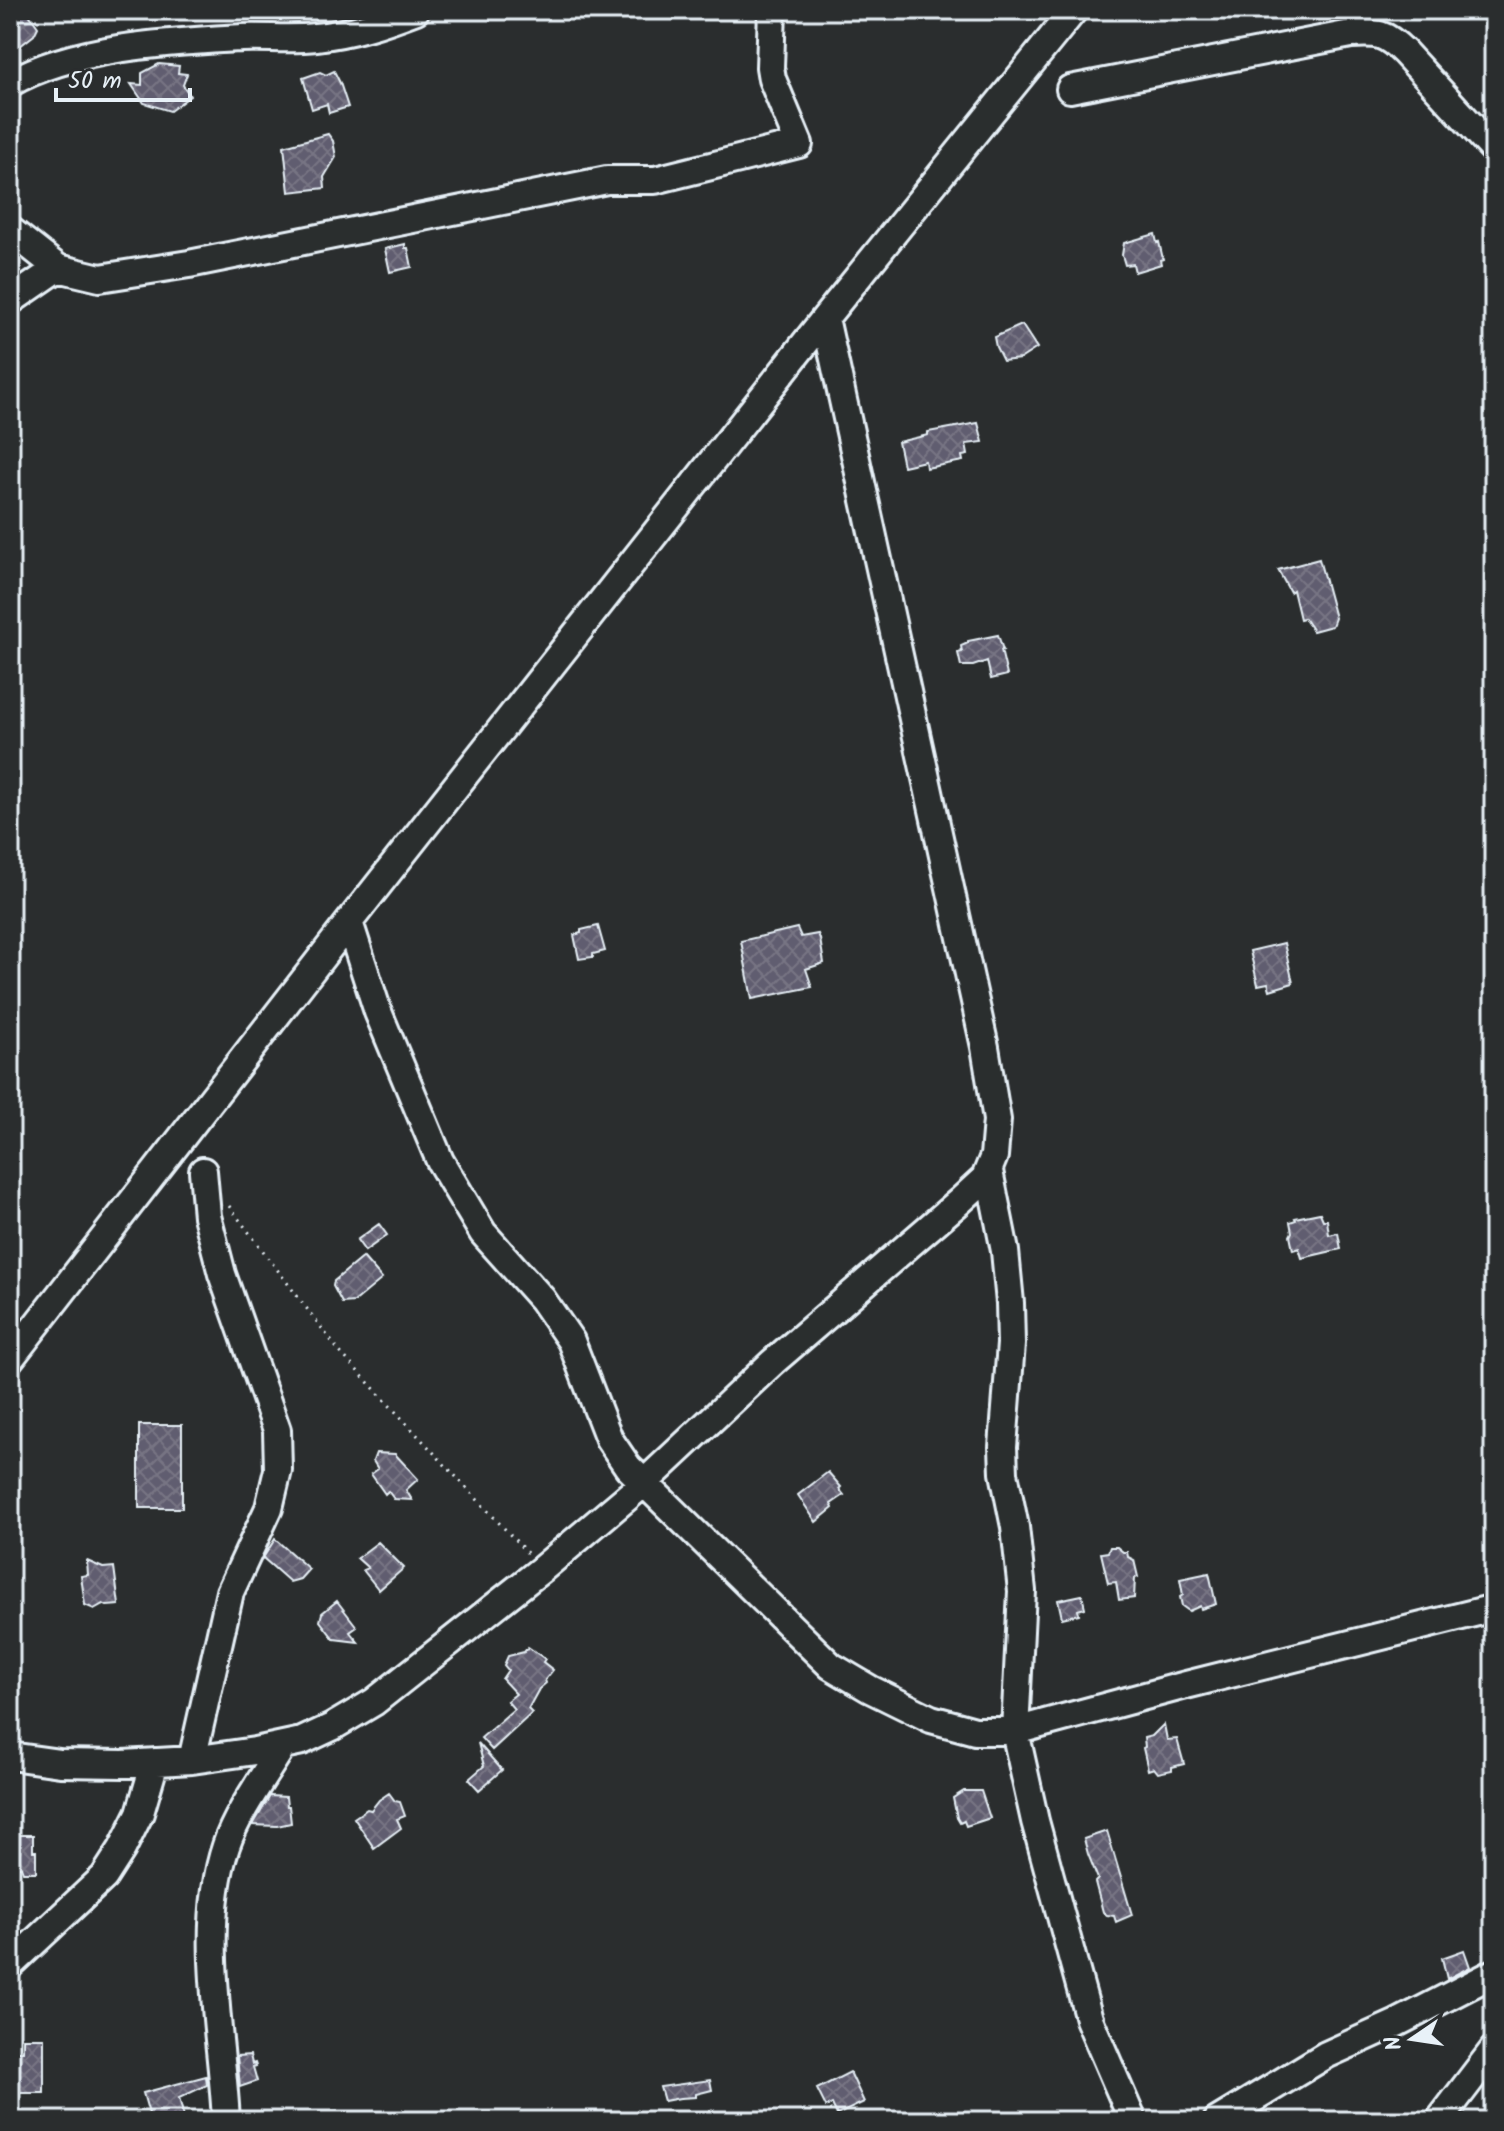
<svg xmlns="http://www.w3.org/2000/svg" width="1504" height="2131" font-family="Kalam,sans-serif">
<defs>
<pattern id="building-cross-hatch" width="8" height="8" patternUnits="userSpaceOnUse" patternTransform="scale(2)"><rect width="8" height="8" fill="#605d6f"/><path d="M0 0l8 8M0 8l8-8" fill="none" stroke="#777584"/></pattern>
</defs>
<rect width="100%" height="100%" fill="#2a2d2e"/>
<filter id="ink" filterUnits="userSpaceOnUse"><feTurbulence type="fractalNoise" baseFrequency=".0125" numOctaves="2"/><feDisplacementMap in="SourceGraphic" scale="16" xChannelSelector="R" yChannelSelector="G"/><feConvolveMatrix kernelMatrix="1 2 1 2 8 2 1 2 1" color-interpolation-filters="sRGB"/></filter>
<g filter="url(#ink)">
<path fill="url(#building-cross-hatch)" stroke="#e8f1f8" stroke-width="2" d="M10,10H26L38,27L34,35L10,54Z
M159,64L179,66L178,73L187,74L183,85L190,96L170,111L144,103L131,84L142,85V73Z
M334,71L340,83L348,107L329,113L327,104L312,109L303,78L320,72L326,75Z
M328,134L333,141L336,157L324,177L325,188L289,192L284,146Z
M1155,234L1157,243L1159,242L1163,259L1160,260L1161,264L1135,272L1133,264L1125,265L1122,255L1124,243Z
M405,244V248H408L412,267L390,272L385,249Z
M1022,325L1037,348L1020,359L1003,361L996,347L994,337Z
M978,423L983,442L966,444L968,455L962,456L963,461L926,468L925,461L903,466L898,442L928,435V432Z
M1319,559L1335,618L1332,626L1313,631L1304,618L1300,619L1293,590L1290,592L1278,570Z
M998,635L1003,650H1001L1007,675L991,679L987,661L973,666H961L958,653L962,652L961,646L968,643V641Z
M598,926L605,951L593,954V957L579,959L574,935L581,933V930Z
M797,928L801,937L818,934L820,939L824,963L806,969L812,987L752,999L741,941Z
M1284,943L1293,983L1270,990L1268,983L1258,985L1250,951Z
M1320,1213L1323,1220H1327L1329,1235L1338,1233L1341,1249L1302,1258L1299,1248L1293,1250L1290,1236L1292,1232L1290,1222L1296,1220L1295,1218Z
M379,1224L387,1235L365,1251L357,1240Z
M363,1257L382,1279L354,1302L342,1303L333,1286L334,1281Z
M139,1425H182V1508H139Z
M376,1453L395,1454L418,1479L406,1490L412,1500L394,1499L388,1491L385,1494L371,1474L378,1469L373,1461Z
M828,1472L841,1487L839,1489L844,1495L831,1504L833,1508L816,1522L798,1495Z
M275,1539L309,1569L300,1579L290,1582L263,1558Z
M378,1542L404,1568L379,1590L363,1570L368,1568L357,1558Z
M1110,1547H1117L1123,1552H1127L1128,1557L1134,1560L1138,1577L1135,1578L1134,1598L1119,1600L1116,1582L1108,1583L1101,1553L1108,1552Z
M87,1561L103,1568L114,1567L119,1605L107,1606L103,1604L94,1609L85,1605L81,1576L88,1575Z
M1209,1573L1216,1604L1201,1609L1200,1606L1189,1611L1182,1606L1180,1597L1183,1595L1180,1579Z
M1082,1595L1085,1608L1078,1610L1079,1614L1062,1618L1058,1600Z
M337,1601L357,1627L350,1632L358,1642L334,1639L320,1621L322,1613Z
M528,1647L545,1659L543,1662L553,1670L545,1680L546,1683L539,1689L528,1709L532,1713L492,1750L481,1738L514,1709L507,1701L516,1694L502,1679L508,1670L504,1665L508,1656L524,1652Z
M1164,1724L1167,1740L1177,1739L1184,1764L1172,1767V1770L1158,1773L1154,1768L1148,1770L1143,1748L1145,1747L1144,1738L1152,1736Z
M478,1743L502,1770L479,1790L469,1779L484,1766Z
M964,1791H981L990,1818L966,1826L964,1821L960,1823L957,1818L953,1798Z
M389,1793L395,1801L400,1802L405,1816L397,1819L401,1828L374,1848L354,1818L367,1809L371,1810L379,1800Z
M270,1796L286,1797L287,1806H289L291,1823L277,1826L253,1825Z
M1107,1831L1132,1915L1116,1922L1114,1916L1107,1915L1103,1912L1095,1882L1098,1879L1088,1854L1084,1839Z
M10,1835H33V1851H36V1872H23L21,1867H10Z
M1464,1950L1470,1967L1447,1979L1442,1958Z
M23,2038H44V2093H14V2051H23Z
M250,2055L252,2064L255,2063L256,2066L253,2067L257,2081L240,2087L237,2056Z
M850,2072L864,2102L837,2115L832,2104L826,2107L817,2089Z
M206,2076L207,2085L179,2098L185,2121H151L143,2093Z
M710,2080L712,2090L696,2094V2097L680,2098L664,2101L660,2087Z"/>
<g fill="none" stroke-linecap="round" stroke-linejoin="round">
<defs>
<path id="minor" d="M10,83C75,46 169,42 242,38C267,37 292,40 316,37C353,33 382,23 416,10
M1070,89L1351,34C1377,32 1385,33 1404,52L1494,150
M10,230L58,268L100,278L189,264L607,180H655L799,144L772,79L770,67L772,10
M10,301L58,268
M349,922L378,1012L440,1161L483,1233L542,1299L571,1341L609,1439L628,1467L831,1666L870,1689L931,1719L975,1731H1015L1186,1685L1494,1608
M989,1171L1005,1251L1010,1303L1011,1344L1003,1447L1004,1473L1015,1527L1022,1591L1015,1731L1035,1821L1089,2019L1133,2121
M10,1359L349,922L825,318L1074,10
M10,1756L60,1763L123,1764L192,1760L255,1751L302,1741L332,1727L374,1702L542,1569L644,1483L773,1362L960,1201L985,1178L994,1156L997,1120L985,1047L825,318
M192,1760L230,1592L269,1508L278,1470L277,1430L222,1274L207,1216L203,1171
M10,1965L104,1877L122,1849L140,1813L155,1762
M226,2121C222,2035 198,1929 226,1846C237,1813 265,1775 283,1745
M1217,2121L1326,2055L1397,2023L1494,1973
M1439,2121L1494,2049"/>
</defs>
<use href="#minor" stroke="#e8f1f8" stroke-width="32"/>
<path stroke="#e8f1f8" stroke-width="3" stroke-dasharray="2 6" stroke-linecap="butt" d="M229,1206L339,1351L529,1555"/>
<use href="#minor" stroke="#2a2d2e" stroke-width="26"/>
</g>
</g>
<rect width="1504" height="2131" fill="none" stroke="#2a2d2e" stroke-width="40"/>
<rect x="20" y="20" width="1464" height="2091" fill="none" stroke="#e8f1f8" stroke-width="3" filter="url(#ink)"/>
<g transform="translate(1412 2039) rotate(257)" stroke="#2a2d2e" stroke-width="6" paint-order="stroke">
<path d="M0-6L14 30L0 20L-14 30Z" fill="#e8f1f8"/>
<text y="-12" font-size="22" font-weight="bold" text-anchor="middle" fill="#e8f1f8">N</text>
</g>
<path d="M56 88v12h134v-12" fill="none" stroke="#e8f1f8" stroke-width="4"/>
<text x="68" y="88" font-size="24" fill="#e8f1f8" stroke="#2a2d2e" stroke-width="6" paint-order="stroke">50 m</text>
</svg>
